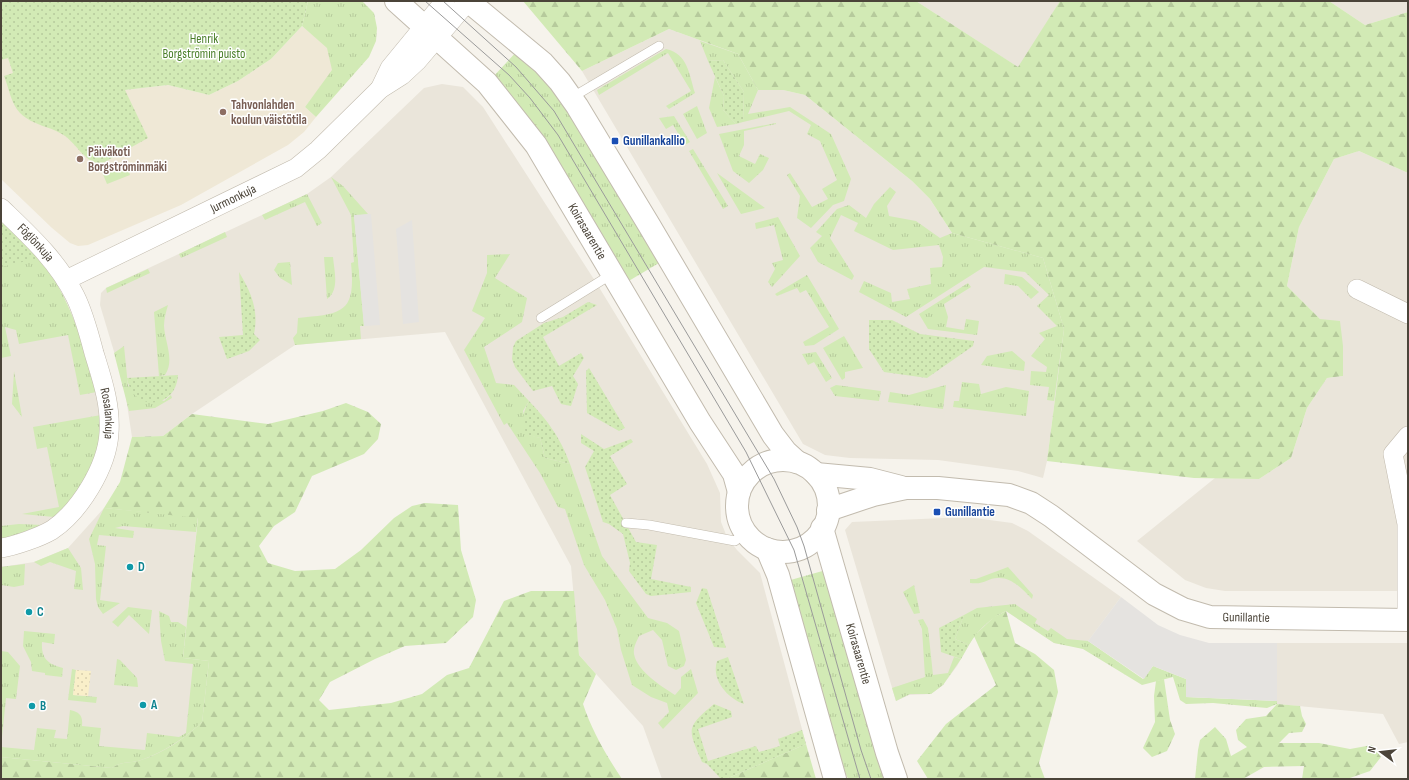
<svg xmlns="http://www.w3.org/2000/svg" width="1409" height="780" font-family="'Sofia Sans Condensed',sans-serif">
<defs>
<pattern id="grass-tufts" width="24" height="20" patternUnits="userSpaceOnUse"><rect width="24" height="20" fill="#d2eab5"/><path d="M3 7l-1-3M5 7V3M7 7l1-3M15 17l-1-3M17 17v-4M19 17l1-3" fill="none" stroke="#b6ca9c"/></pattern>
<pattern id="forest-firs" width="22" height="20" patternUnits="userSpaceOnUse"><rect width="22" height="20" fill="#d2eab5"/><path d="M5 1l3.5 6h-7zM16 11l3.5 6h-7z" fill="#b6ca9c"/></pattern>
<pattern id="sand-dots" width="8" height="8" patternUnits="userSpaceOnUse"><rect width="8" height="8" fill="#f9efc9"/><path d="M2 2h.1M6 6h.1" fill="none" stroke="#d7cead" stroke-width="1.8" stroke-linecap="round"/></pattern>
<pattern id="park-dots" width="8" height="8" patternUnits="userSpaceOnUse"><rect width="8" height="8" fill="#d2eab5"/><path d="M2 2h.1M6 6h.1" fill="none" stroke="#b6ca9c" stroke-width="1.8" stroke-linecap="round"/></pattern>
</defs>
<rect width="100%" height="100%" fill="#f6f3ec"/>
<path fill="#eae5da" d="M916,1H1060L1019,68Z
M1329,1H1408V12L1365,25Z
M669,29L738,54L758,90H783L805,95L912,181L930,199L952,233L1043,258L1064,329L1047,461L1043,478L1018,471L938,460L850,458L825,455L803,444L582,71Z
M442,84L463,87L483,107L597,284L707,464L720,493L721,522L727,537L737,550L760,573L806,744L726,779H662L643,726L579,655L571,566L445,332L295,345L192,414L163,436L132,437L124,385L100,305L101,293L106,288L307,194L331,177L424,88Z
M1359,151L1408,173V591H1225L1206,588L1185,580L1137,541L1215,478L1259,479L1291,458L1307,408L1327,378L1343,376L1320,319L1287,286L1299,227L1334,159Z
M1,267L62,293L76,325L88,358L97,392L102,431L68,506L46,524L1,540Z
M104,508L198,517L183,658L209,661L196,777L1,757V567L34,562L68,548Z
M967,517L1012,523L1028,531L1121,597L1083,648L1054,643L1006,611L994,617L974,636L957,666L943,685L931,694L909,695L896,701L845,530L852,522Z
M1277,643H1408V742L1399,744L1383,714L1277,704Z"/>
<path fill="#efe8d6" d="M302,26L328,48L333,70L305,107L316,117L304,132L288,145L181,205L88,245L78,246L70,243L52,228L1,179V60L8,57L125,90L168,85L209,95L238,81L271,59Z"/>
<path fill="url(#grass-tufts)" d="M308,1H362L374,13L377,28L376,41L369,57L316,117L305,107L332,70L327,48L302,26Z
M700,41L738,54L758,90L748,114L790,107L831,134L851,179L844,201L833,205L811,228L797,218L800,196L787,175L790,173L812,207L828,199L822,189L837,180L820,141L807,134L811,125L789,111L743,122L744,92L723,60L708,61Z
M519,49L553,82L664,260L627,282L491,79Z
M666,49C688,54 689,74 695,93L669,109L666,106L691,91L668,53L599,95L597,90Z
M715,77L724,96L723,110L736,124L717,127L709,108Z
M697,106L707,133L697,139L683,114Z
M674,116L690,142L685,145L673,125L666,129L659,118Z
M776,123V124L744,131V145L739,156L755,164L760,154L769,158L763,170L749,183L733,171L719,134Z
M693,149L728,206L723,209L689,151Z
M717,173L765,208L741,214Z
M331,177L343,186L368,214L354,216L364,326H360L361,339L295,345L293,338L297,333L298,318C343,314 356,313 351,263L354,262L351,215Z
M890,187L896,192L887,206L889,216L916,221L940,238L952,233L1043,258L1064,329L1054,401L1047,400L1049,387L1030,385L1031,371L1046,372L1047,367L1031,356L1045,339L1039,333L1057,326L1037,306L1049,295L1025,272L984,267L906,317L859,292L864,281L891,293L892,302L910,299L907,289L931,284L930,268L942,267L943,257L939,245L893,250L854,231L858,223L841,215L830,238L854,276L852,280L818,262L810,248L822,236L816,232L837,209L849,205L866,218L874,204Z
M307,194L322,223L317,226L305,202L265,220L262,215Z
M778,217L800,256L772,287L768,282L775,269L772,263L783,260L774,225L756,229L755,223Z
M1,222C13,233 28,245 39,258C68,292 86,349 97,392L80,395L68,335L19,344L16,330L5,327L11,356L1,358Z
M225,232L227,237L181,258L179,254Z
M510,254L495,278L527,298L522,322L484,347L496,383L514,385L529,401L523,411L529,435L540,438L545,458L570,464L602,556L648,618L667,623L679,631L686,660L684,666L676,670L668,666L662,640L653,630L639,636C637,641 633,647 634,654C637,671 661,686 675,695L681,688V677L691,669L698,693L663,729L658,723L669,712L667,703L651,697L632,685L621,650L617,629L605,600L584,565L565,509L558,507L540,473L507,423L504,425L464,350L485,318L472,311L487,273V255Z
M324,257H333C334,270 340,290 327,299Z
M290,262L292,285L280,278L274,270L278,263Z
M148,269L150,273L107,293L106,288Z
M1005,274L1022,277L1039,292L1031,299L1018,286L1004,284Z
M807,275L839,329L814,345L805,346L803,342L829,327L806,290L800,293L797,288L777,296L775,294Z
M968,283L971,287L944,304L948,317L946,327L964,330L966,319L979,321L977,335L928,329L919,314Z
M168,305C166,312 164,319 164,326C165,343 175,360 165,375L159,376L154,312Z
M844,336L863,368L845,372V378L842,380L823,348Z
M124,346L128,386L164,401L171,395L172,398L155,408L129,411L114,353Z
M1012,351L1025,362L1024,371L981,365L987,356Z
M816,352L832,378L826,382L814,362L808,365L802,354Z
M14,371L22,417L12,404Z
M962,382L979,384L981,394L1006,387L1029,391L1026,416L953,407L954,401H959Z
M836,385L881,391L879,401L835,396L830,388Z
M946,385L943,409L888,402L890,392L909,395Z
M101,415C104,454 84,492 54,517L22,514L59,507L47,447L37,449L33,427Z
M104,508L198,517L196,532L123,526L115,528L134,531L133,538L99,535L97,545L106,546L100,600L120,603L103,614L98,607L96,599L95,564L89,539Z
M19,524L43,525L1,540V526Z
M68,548L81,568L83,590L74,589L76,571L50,562L41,566L34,562Z
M25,564L24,585L14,587L1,585V567Z
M1008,567L1033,595L1032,599C1023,590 1012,577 998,578C987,578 985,585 970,583V579H976Z
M826,570L890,779H848L845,772L787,581Z
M914,585L920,613L914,614L903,592Z
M1015,604L1037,619L1035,623L1048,631L1051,628L1067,639L1088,641L1143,679L1153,666L1186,679V697L1277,701V704L1267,708L1213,703L1186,704L1180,700L1173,677L1142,685L1083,649L1054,643L1006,611C990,618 978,630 969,645L955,639L964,615L977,608Z
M128,607L152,610L149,634L129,615L118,627L112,622Z
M159,611L169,616L171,622H178L186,627L183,658L209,661L202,722C185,738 164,752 141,760C129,764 124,760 112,768L1,757V651L8,652L20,666L16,699L6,698L1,747L34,750L37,728L56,730L54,738L67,739L70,710C80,712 83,716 82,726L101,728L99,746L145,750L147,733L179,737L186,733L193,664L165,661L161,641Z
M923,619L928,628L933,675L948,673L954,657L961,659L943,685L931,694H910L896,701L892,688L925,677L922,629L918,620Z
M24,631L55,634L54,644L42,642C41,659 48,664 63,668L62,677L45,675V673L32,671L31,662L23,646Z
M117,659L120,660L137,678L138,687L114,685Z
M72,669L76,670L73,695L97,697L96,703L68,700Z"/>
<path fill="url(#forest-firs)" d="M523,1H916L1018,67L1060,1H1329L1365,25L1408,12V173L1359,151L1334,159L1299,227L1287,286L1320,319L1340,321L1343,346V376L1327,378L1307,408L1291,458L1259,479L1194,478L1047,461L1064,329L1043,258L952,233L930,199L912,181L805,95L783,90H758L738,54L669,29L582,71Z
M346,403L368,412L381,424L378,439L364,454L312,476L295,512L274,526L259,546L268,563L295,571L335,569L361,550L394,518L412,506L425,503L458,505L461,550L476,600L473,617L446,643L405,646L375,659L330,682L319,700L329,710L391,703L422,694L447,675L469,668L504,601L531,591H574L579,655L596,674L583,704C592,731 606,755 622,779H1V757L112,768C124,760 129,764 141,760C164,753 185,738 202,722L209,661L183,658L198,518L104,508L120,482L132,437L163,436L192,414L268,424L323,411Z
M1006,611L1015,643L1035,654L1054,670L1058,692L1039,763L1045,779H928L917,761L946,724L996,685L974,636L994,617Z
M1164,679L1170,720L1175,734L1167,751L1152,757L1143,748L1155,722L1154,696L1156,681Z
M1277,704L1300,706L1302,716L1306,724L1302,732L1289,733L1279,743H1319L1350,749L1372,745L1381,757L1370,771L1347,779H1302L1304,766L1264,767L1243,779H1195L1198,750L1200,740L1215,727L1226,739L1231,756L1247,747L1238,740L1236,730L1246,719L1266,716Z
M806,744L816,779H726Z"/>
<path fill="url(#sand-dots)" d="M76,670L91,671L88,696L73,695Z"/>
<path fill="url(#park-dots)" d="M1,1H308L302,26L271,59L238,81L209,95L168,85L125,90L148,138L101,164C86,163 76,144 65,136C51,126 33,126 20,113C11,104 9,88 4,76L13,73L8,58L1,60Z
M723,60L744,92L743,122L736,124L723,110L724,96L708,61Z
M1,222L39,258L1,267Z
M239,272C251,292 259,310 254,334L260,340L249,351L227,359L219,337L243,335Z
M588,302L597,305L543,337L559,366L581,353L584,358L573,376L578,384L571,406L561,404L552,386L533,391L515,367L512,359L513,347L516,341L544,323L563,317Z
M869,320H892L920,334L974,341L973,346L927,378L884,372L869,349Z
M589,368L625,428L619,431L587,413L586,371Z
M178,375C176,410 132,412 127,378Z
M529,401C548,421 560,437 570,464L545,458L540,438C537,437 531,437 528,434C519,426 524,409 529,401Z
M581,434L604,449L631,439L633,442L610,456L627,484L610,495L636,542L657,545L651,579L691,587V592L651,596L646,594L629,571L630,563L623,534L609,524L603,522L585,467L594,451L581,443Z
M702,588L707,589L726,648L714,647L696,603Z
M964,615L955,639L969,645L961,659L941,652L939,628Z
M728,657L744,704C727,698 711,679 717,661Z
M714,704L731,711L732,717L698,729L708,761L756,746L759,752L780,746L778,739L802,730L806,744L726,779H721L707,764L702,762C688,729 685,728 714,704Z"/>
<path fill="#d2eab5" d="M126,163L130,175L107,184L102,172Z"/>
<path fill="#e5e3e0" d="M371,214L380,325L364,326L354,215Z
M412,220L419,322L403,324L396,229Z
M1121,597L1158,625L1180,635L1209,643H1277V701L1186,697V679L1153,666L1144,679L1088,641Z"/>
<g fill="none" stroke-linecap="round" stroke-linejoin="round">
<defs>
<path id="service" d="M571,98L659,46
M541,318L612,274
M626,523L649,525L735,541L745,532"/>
<g id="minor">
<path d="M380,89L390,68L445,1"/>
<path id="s1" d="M1,208C29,235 57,260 75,296C84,314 89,334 94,353C102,379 111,405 109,433C107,467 80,511 52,530C40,537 15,546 1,548"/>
<path id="s2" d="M66,280L296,168L318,150L380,89L402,75L417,61L468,1"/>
<path d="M1357,289L1408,314"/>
<path d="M1407,620V524L1393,454L1408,436"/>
</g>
<g id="tertiary">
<path id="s3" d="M396,1L487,83L536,145L700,422L734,474L739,492"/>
<path d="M468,1L543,63L560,82L577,106L649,225L773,435L786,452L797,462"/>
<circle cx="783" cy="506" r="46"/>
<path d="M816,474L870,479L901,487"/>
<path id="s4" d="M828,510L873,495L906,488H938L1009,495L1031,503L1051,516L1154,594L1183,609L1210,617L1408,620"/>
<path id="s5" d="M822,528L887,753L896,779"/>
<path d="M767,549L778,575L835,779"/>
</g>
</defs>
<use href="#service" stroke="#c2bbae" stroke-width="10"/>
<use href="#minor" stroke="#c2bbae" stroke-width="20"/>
<use href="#tertiary" stroke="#c2bbae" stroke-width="24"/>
<use href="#service" stroke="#fff" stroke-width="9"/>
<use href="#minor" stroke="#fff" stroke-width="19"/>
<use href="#tertiary" stroke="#fff" stroke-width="22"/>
<path stroke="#9a9a9a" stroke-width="1" d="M425,1L509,75L530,98L558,135L746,452L794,550L860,779
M443,1L516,67L554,111L774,479L797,527L804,546L861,750L871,779"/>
</g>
<g fill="#8d6e63" stroke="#fff" stroke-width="1.5">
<circle cx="223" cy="112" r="4"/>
<circle cx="80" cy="159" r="4"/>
</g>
<g fill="#1a4fb4" stroke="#fff" stroke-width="1.5">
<rect x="611" y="137" width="8" height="8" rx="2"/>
<rect x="933" y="508" width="8" height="8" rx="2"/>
</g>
<g fill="#0f9aa8" stroke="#fff" stroke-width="1.5">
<circle cx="130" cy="567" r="4"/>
<circle cx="29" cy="612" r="4"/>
<circle cx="143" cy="705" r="4"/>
<circle cx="32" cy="706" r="4"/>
</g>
<g text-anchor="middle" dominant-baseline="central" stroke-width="3" stroke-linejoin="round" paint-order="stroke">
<g font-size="13" fill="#4a7f2a" stroke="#fff">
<text x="204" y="39">Henrik<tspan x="204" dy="15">Borgströmin puisto</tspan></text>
</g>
<g font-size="13" font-weight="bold" fill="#785e54" stroke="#fff" text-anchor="start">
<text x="231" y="105">Tahvonlahden<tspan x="231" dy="15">koulun väistötila</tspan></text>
<text x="88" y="152">Päiväkoti<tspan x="88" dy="15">Borgströminmäki</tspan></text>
</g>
<g font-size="13" font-weight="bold" fill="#164399" stroke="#fff" text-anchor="start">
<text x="623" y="141">Gunillankallio</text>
<text x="945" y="512">Gunillantie</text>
</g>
<g font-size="13" fill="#4b4439" stroke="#fff">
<text stroke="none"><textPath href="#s2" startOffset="186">Jurmonkuja</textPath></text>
<text stroke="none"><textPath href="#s3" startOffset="302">Koirasaarentie</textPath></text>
<text stroke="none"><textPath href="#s1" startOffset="49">Föglönkuja</textPath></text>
<text stroke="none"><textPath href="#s1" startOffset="238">Rosalankuja</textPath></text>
<text stroke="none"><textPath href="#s4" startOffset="458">Gunillantie</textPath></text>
<text stroke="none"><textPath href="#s5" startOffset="131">Koirasaarentie</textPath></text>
</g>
<g font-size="13" font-weight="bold" fill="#0d838f" stroke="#fff" text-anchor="start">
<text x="138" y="567">D</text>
<text x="37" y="612">C</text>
<text x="151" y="705">A</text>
<text x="40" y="706">B</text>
</g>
</g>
<rect width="1409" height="780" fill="none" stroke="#4b4439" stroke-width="4"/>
<g transform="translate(1381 752) rotate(285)" stroke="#ffffff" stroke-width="3" paint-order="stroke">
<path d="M0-3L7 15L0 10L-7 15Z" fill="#4b4439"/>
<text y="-6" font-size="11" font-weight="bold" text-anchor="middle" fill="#4b4439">N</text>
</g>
</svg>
